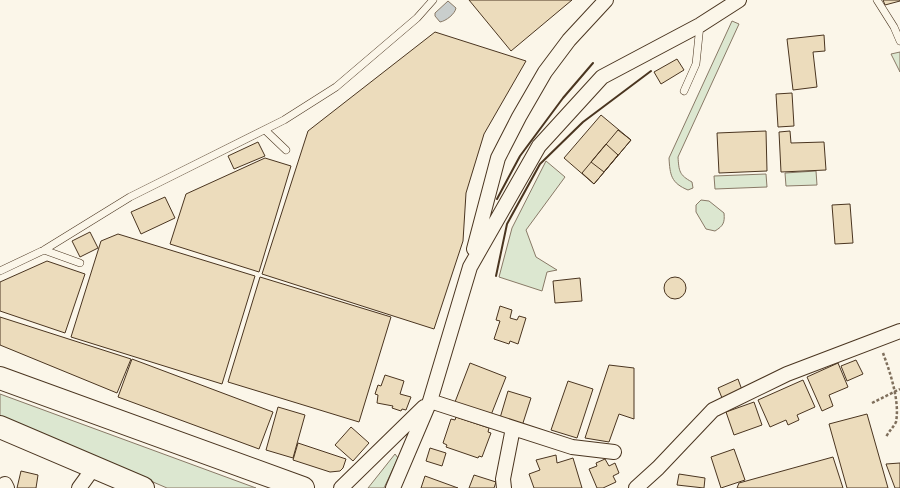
<svg xmlns="http://www.w3.org/2000/svg" width="900" height="488" font-family="Cabin,sans-serif">
<rect width="100%" height="100%" fill="#fbf6e9"/>
<path fill="#dce7d0" stroke="#887966" d="M732,21L739,24L678,157C679,171 679,175 692,182L693,188L688,190C671,183 670,175 669,158Z
M900,52V72L891,54Z
M546,161L565,177L526,230L536,257L557,270L547,272L542,291L499,277L512,228Z
M816,171L817,185L786,186L785,173Z
M766,174L767,187L715,189L714,176Z
M701,200L709,201L724,213C725,223 723,226 715,231L706,229L696,212V205Z
M0,394L256,488H167L0,416Z
M395,454L398,458L384,488H368Z"/>
<path fill="#c9cecd" stroke="#887966" d="M448,1L456,8C455,14 446,21 440,22L435,16V13Z"/>
<path fill="#ecdcbc" stroke="#4a3520" d="M469,0H572L511,51Z
M883,0H900V1L885,5Z
M435,32L526,61L484,134L466,193L463,241L434,329L262,274L308,131Z
M824,35L825,51L813,52L817,87L793,90L787,39Z
M677,59L684,70L661,84L654,72Z
M792,93L794,126L778,127L776,94Z
M601,115L631,140L594,184L564,158Z
M618,130L631,140L594,184L582,173Z
M766,131L767,171L719,173L717,133Z
M790,131L791,143L824,142L826,170L781,172L779,132Z
M258,142L265,156L234,169L228,156Z
M606,144L618,155L604,172L591,162Z
M265,158L291,166L259,272L170,244L186,194Z
M165,197L175,218L141,234L131,212Z
M850,204L853,243L835,244L832,205Z
M90,232L98,248L80,257L72,241Z
M118,234L255,276L222,384L71,337L101,241Z
M47,261L85,274L65,333L0,311V282Z
M664 288a11 11 0 1 1 22 0a11 11 0 1 1-22 0Z
M260,277L391,317L359,422L228,382Z
M580,278L582,301L555,303L553,281Z
M500,306L512,310L510,318L517,320L519,316L526,318L518,344L510,341L509,344L494,339L500,321L496,320Z
M0,317L131,359L117,393L0,345Z
M132,359L273,412L259,449L118,397Z
M856,360L863,374L847,381L841,366Z
M470,363L506,377L491,415L455,402Z
M838,363L848,387L829,395L833,406L822,411L807,377Z
M609,365L634,368V419L619,414L609,442L585,438Z
M385,375L404,381L400,394L411,397L406,410L402,409L401,411L392,408L393,406L377,403L378,395L375,394L378,385L381,386Z
M738,379L742,390L722,398L718,388Z
M803,380L815,407L797,415L799,420L788,425L786,420L770,427L758,400Z
M568,381L593,389L577,438L551,430Z
M508,391L531,398L522,426L500,418Z
M754,402L762,425L734,435L726,412Z
M278,407L305,415L293,458L266,450Z
M867,414L888,488H847L829,424Z
M456,417L489,428L488,432L491,433L482,457L479,456L478,458L446,447L447,445L443,443L451,419L455,420Z
M351,427L369,443L353,461L335,445Z
M298,443L346,459L343,468L340,471L330,472L293,460Z
M430,448L446,453L442,466L426,461Z
M734,449L745,480L721,488L711,457Z
M556,455L557,463L573,458L582,488H534L529,474L540,470L536,460Z
M833,457L843,488H737L739,483Z
M605,459L609,466L615,463L619,473L613,476L616,482L603,488H597L589,469L597,466L596,463Z
M900,463V488H895L886,464Z
M21,471L38,475L36,488H17Z
M679,474L705,478L704,488L677,485Z
M474,475L496,482L494,488H469Z
M425,476L458,488H421Z"/>
<g fill="none" stroke-linecap="round" stroke-linejoin="round">
<defs>
<path id="lane" d="M877,0L894,27L900,41
M684,91L696,64L700,25
M265,130L286,150
M44,250L80,263
M0,271L44,250L130,197L284,120L336,87L417,18L433,0"/>
<path id="street" d="M474,249L498,158L519,117L545,72L569,40L606,0
M430,401L572,447L614,452
M5,484L7,488
M79,488L95,466
M341,488L424,407
M393,488L430,401L470,267L539,146L602,77L700,25L739,0
M504,488L503,479L513,428
M636,488L658,468L713,410L787,374L900,331"/>
<path id="highway" d="M0,378L303,488
M0,427L143,488"/>
</defs>
<use href="#lane" stroke="#4a3520" stroke-width="8"/>
<use href="#street" stroke="#4a3520" stroke-width="16"/>
<use href="#highway" stroke="#4a3520" stroke-width="24"/>
<path stroke="#7f6f5c" stroke-width="2.5" stroke-dasharray="3 2" stroke-linecap="butt" d="M883,353C890,372 900,401 896,422C893,428 889,431 886,437
M872,403L900,389"/>
<use href="#lane" stroke="#fbf6e9" stroke-width="7"/>
<use href="#street" stroke="#fbf6e9" stroke-width="14"/>
<use href="#highway" stroke="#fbf6e9" stroke-width="22"/>
<path stroke="#4a3520" stroke-width="2" d="M497,199L520,156L563,98L593,63
M496,276L507,224L540,164L583,122L651,71"/>
</g>
</svg>
